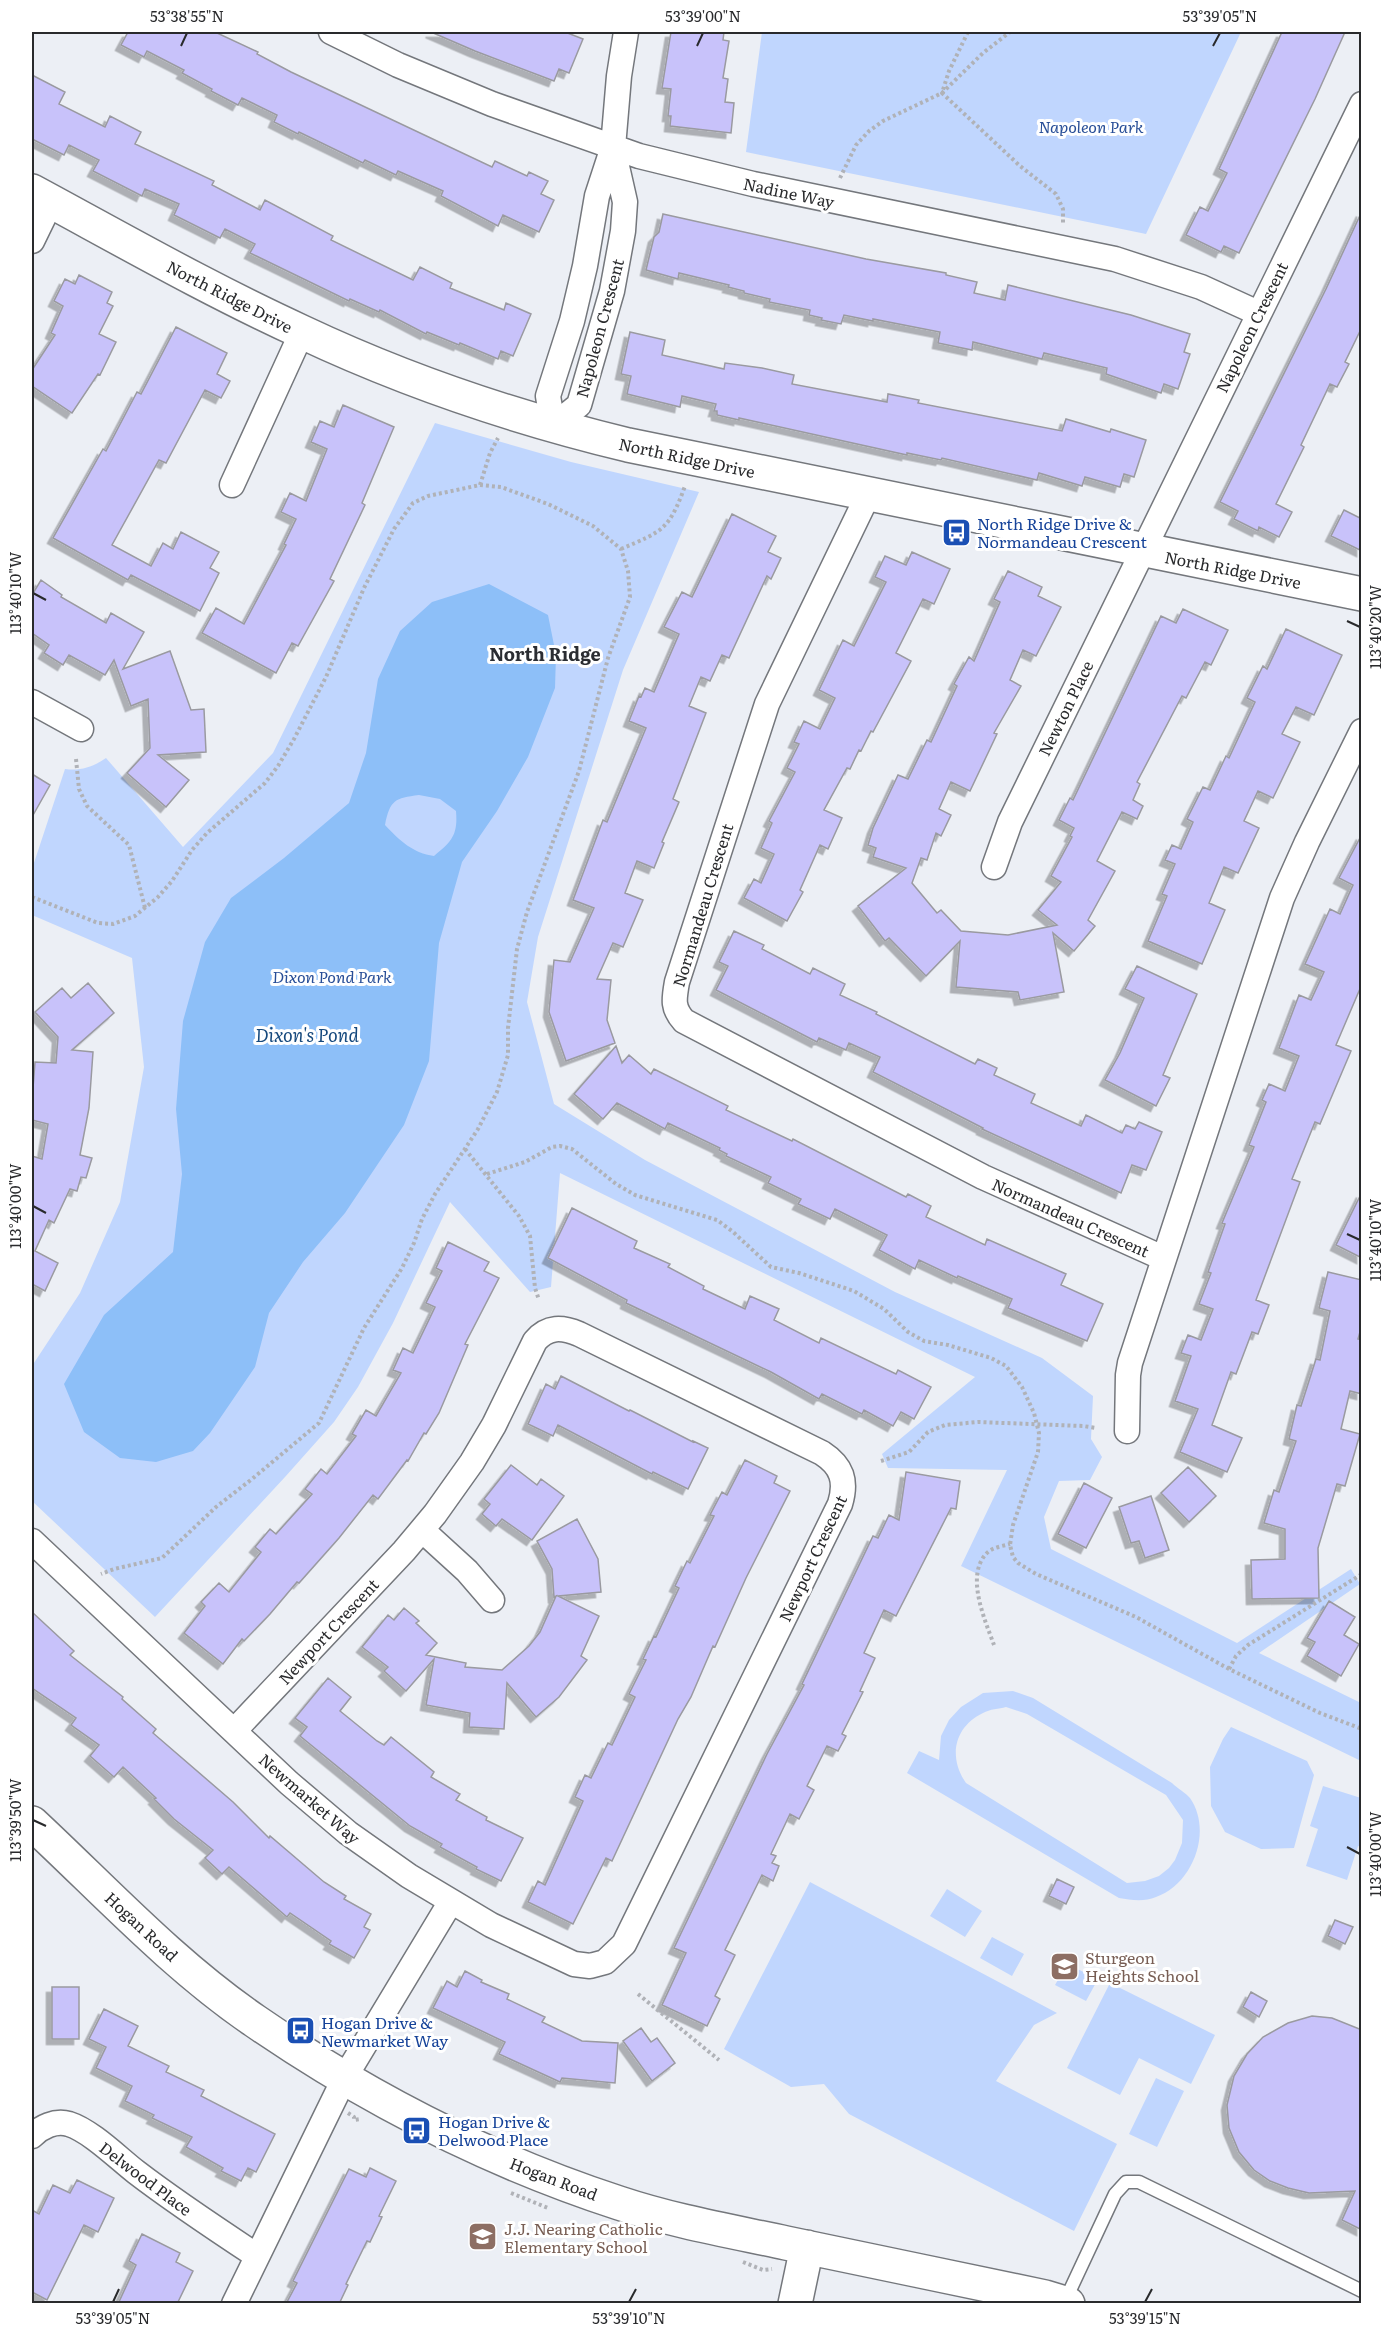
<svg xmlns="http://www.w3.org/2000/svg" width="1393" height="2335" font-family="Literata,serif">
<defs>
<filter id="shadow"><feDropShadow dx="-5.5" dy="5.5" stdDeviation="0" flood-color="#0004"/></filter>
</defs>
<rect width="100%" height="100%" fill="#eceff5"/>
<path fill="#c0d6fe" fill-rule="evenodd" d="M762,32H1241L1146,234L746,152Z
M435,423L571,462L699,492L623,670L538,937L527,1002L554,1104L645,1160L895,1292L1042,1358L1093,1396L1091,1439L1102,1457L1090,1480L1059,1481L1044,1517L1051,1549L1237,1643L1351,1569L1360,1584L1259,1653L1361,1703V1761L961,1566L1007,1470L888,1468L882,1454L975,1377L560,1173L551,1287L530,1292L450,1202L393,1323L358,1387L334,1422L285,1477L155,1617L32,1501V1366L80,1293L120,1202L144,1067L132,958L32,915V869L65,769C81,771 93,767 106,758L183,847L273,753Z
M1013,1691L1033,1698L1172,1783C1177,1788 1186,1793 1190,1798C1213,1831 1193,1884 1156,1897C1144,1902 1131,1900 1119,1898L907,1773L919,1751L939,1760L941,1736L949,1720L961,1707L983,1693ZM1006,1707L1027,1714L1166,1795L1183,1820L1182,1843L1175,1860L1169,1868L1159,1876L1145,1881L1127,1883L966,1783C948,1757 954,1727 983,1713C990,1709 999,1709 1006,1707Z
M1231,1727L1307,1761L1314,1775L1294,1848L1261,1849L1225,1832L1211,1806L1210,1767L1223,1739Z
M1323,1786L1361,1798V1847L1358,1846L1347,1880L1306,1866L1318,1829L1310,1826Z
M810,1882L1057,2013L1034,2025L996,2081L1117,2144L1074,2231L849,2114L824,2084L791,2087L724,2049Z
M947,1889L982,1911L965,1937L930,1916Z
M992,1937L1024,1954L1012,1976L980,1958Z
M1067,1964L1098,1979L1086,2001L1055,1985Z
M1110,1983L1215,2035L1191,2084L1139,2058L1120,2095L1067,2068Z
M1156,2078L1184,2091L1157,2147L1129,2134Z"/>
<path fill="#8dbff8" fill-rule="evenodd" d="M489,584L548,615L556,655L555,688L528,757L497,811L462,862L439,943L429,1061L404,1125L345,1213L303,1262L269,1313L255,1367L210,1433L193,1451L156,1462L120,1458L84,1432L64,1384L104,1315L173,1252L182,1174L176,1109L183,1021L205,942L231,898L284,858L349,803L366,753L378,679L400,631L432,602ZM419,795L440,799L456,811C458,835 452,841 434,856C413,853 400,841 385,825C390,800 395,798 419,795Z"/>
<path fill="#c8c2fa" stroke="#9a9aa0" stroke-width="1.5" filter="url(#shadow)" d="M128,32H215L258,52L257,54L291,72L492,167L495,161L527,176L529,172L548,181L541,194L554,200L539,232L503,215L498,226L441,196L443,191L398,171L396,175L365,160L363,163L299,132L298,134L274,122L277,115L242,98L238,105L211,91L212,89L182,73L184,70L147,51L144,57L121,45Z
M431,32H565L583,39L569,73L559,69L554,81L475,51Z
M671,32H724L723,40L729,41L723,78L728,79L725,102L734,103L731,133L670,126L671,116H668L671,89L662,88Z
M1282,32H1345L1315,99L1239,253L1224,246L1221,252L1186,235L1200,207L1208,211L1227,173L1219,169Z
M32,75L65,92L59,104L105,127L110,116L141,132L135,144L214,181L212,185L260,210L265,200L333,236L331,240L413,280L420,267L452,283L450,288L504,310L506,303L531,314L513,356L501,351L498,359L460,343L459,345L427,332L426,334L380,310L379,312L350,299L349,301L250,253L255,244L225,229L220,238L174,215L179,204L145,189L142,196L93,171L99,160L69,145L64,155L32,139Z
M1362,211V327L1345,362L1349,364L1337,387L1330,384L1301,445L1304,447L1276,504L1292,512L1279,537L1259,527L1258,531L1234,519L1238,511L1220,502L1326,289Z
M663,214L866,259L946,273V275L977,282L974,293L1005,300L1008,285L1131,315L1190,334L1184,352L1190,354L1178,389L1164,384L1161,393L1106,374L1107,368L1044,353L1042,359L973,342L972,350L938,343L940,332L873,319V321L844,315L841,324L821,320L822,318L809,315L810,310L769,302L770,299L744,293V291L728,287L729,285L679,273L678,279L646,270L654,237L659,232Z
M79,275L112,292L107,303L113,306L99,334L116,342L100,375L98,374L72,413L32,386V370L55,335L51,333L63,306L54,301L65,279L75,284Z
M176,327L227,353L217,374L230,381L221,398L205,390L166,463L159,460L112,545L151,566L163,543L173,549L181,532L219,552L210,568L219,573L200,611L131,575L128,580L53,538L103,449L106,451L137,392L141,394Z
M630,332L665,340L662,355L724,369L725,363L762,368L794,375L792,384L887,402L888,394L919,400L918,403L1062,431L1066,419L1110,432L1111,429L1146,440L1134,477L1124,474L1120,487L1085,477L1082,486L1039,473L1037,480L942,458L941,460L907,453V455L739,418V420L717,415V411H714L716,404L682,396L680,407L627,394L631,376L621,374Z
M343,405L394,427L362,503L365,505L330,579L334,581L298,646L292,643L276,673L202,633L216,608L244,624L286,545L284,544L296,519L281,512L290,493L306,501L327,449L311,442L320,421L334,427Z
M1344,510L1362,519V551L1331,536Z
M732,514L776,536L768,552L781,558L771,579L767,576L729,658L722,655L710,681L701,677L689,706L706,713L673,799L679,802L662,842L664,843L654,868L637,861L625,893L643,900L623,947L613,943L597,979L611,980L607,1020L615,1043L566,1061L549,1012L554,960L570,962L594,908L573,900L603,820L607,822L646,728L629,721L639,696L641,697L645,688L654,692L679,634L664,627L682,592L692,597Z
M912,552L950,569L934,604L923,599L896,653L911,661L873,732L871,731L861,751L859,750L850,769L847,768L824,810L842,818L828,849L820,845L800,890L803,892L787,921L744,898L754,879L761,883L774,854L761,848L772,823L769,821L795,772L787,768L799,744L794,742L804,721L820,729L835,698L819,690L843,640L854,646L886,582L875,577L885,556L906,565Z
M1008,571L1042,587L1038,596L1061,607L1036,656L1023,650L1010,680L1021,686L994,733L997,734L970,791L951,782L939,809L951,815L941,836L936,833L927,860L921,858L912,883L937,913L941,910L961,931L1008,935L1057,925L1038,910L1061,882L1051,876L1072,837L1070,836L1074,828L1059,820L1070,798L1073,800L1161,616L1176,623L1183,609L1228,630L1211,665L1205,662L1186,698L1182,696L1137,782L1140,784L1133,800L1143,806L1137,819L1122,812L1097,861L1115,871L1088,920L1095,926L1074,951L1053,933L1064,992L1020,1000L1018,992L956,987L960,941L926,976L889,938L885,941L858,906L906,868L873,857L876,848L868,845L873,828L898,775L908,779L927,740L931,742L957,686L954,684L969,657L974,661L1000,602L994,599Z
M41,580L62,595L61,597L106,623L111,613L144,632L123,669L170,651L191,710L204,709L206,752L158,755L189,780L166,807L127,773L150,748L148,699L131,706L114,660L105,675L69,655L63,665L44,653L49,645L32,633V595Z
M1286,629L1342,655L1314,715L1296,707L1282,734L1300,742L1273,798L1258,791L1244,821L1259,828L1238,873L1224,867L1209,903L1225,910L1202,964L1148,941L1167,896L1162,894L1175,864L1165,860L1172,845L1181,849L1193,822L1187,819L1203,787L1210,790L1226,756L1229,758L1255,702L1247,698L1263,666L1267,669Z
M32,774L50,785L32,817Z
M1362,834V984L1336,1045L1351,1051L1320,1124L1315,1122L1292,1179L1300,1182L1256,1300L1269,1305L1258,1334L1252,1332L1236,1374L1231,1372L1212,1425L1242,1438L1227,1472L1180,1452L1198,1409L1175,1401L1191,1356L1181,1353L1188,1335L1201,1340L1213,1309L1199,1304L1211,1273L1208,1272L1225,1224L1222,1223L1254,1147L1249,1145L1266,1102L1262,1100L1269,1084L1285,1091L1299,1056L1279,1048L1299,995L1311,1000L1324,972L1305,964L1330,909L1340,914L1353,885L1339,878Z
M734,931L764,945L762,949L810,974L813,968L845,984L840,995L877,1012L876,1014L975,1064L978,1059L997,1068L994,1075L1035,1094L1031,1103L1081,1126L1086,1115L1122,1133L1126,1125L1135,1129L1139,1122L1162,1132L1146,1170L1132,1165L1121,1193L982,1129L983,1128L873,1072L880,1057L849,1043L846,1050L819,1038L817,1042L716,990L728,966L719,962Z
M1137,966L1197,994L1163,1075L1170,1078L1156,1106L1105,1080L1120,1053L1144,998L1125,989Z
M88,983L114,1013L72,1050L93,1052L89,1108L80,1155L92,1158L86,1178L81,1177L77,1191L70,1189L54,1223L49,1220L35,1251L58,1263L45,1291L32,1284V1156L42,1159L48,1124L32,1120V1101L35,1062L56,1063L58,1037L35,1012L62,988L71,998Z
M616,1046L622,1063L629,1055L651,1074L654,1069L728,1106L726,1110L792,1141L793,1139L906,1197L908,1194L931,1206L926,1217L985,1245L987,1239L1066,1274L1061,1285L1103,1304L1087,1341L1008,1308L1012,1299L958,1276L957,1278L919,1260L915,1269L879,1250L887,1235L835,1209L830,1219L798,1204L801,1199L768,1183L771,1177L726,1156L727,1154L719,1150L720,1148L668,1123L665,1129L617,1103L603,1119L574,1094Z
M1362,1192V1258L1336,1245Z
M572,1208L637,1241L634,1248L670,1264L668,1267L704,1286L703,1289L745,1309L750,1296L779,1309L774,1320L819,1343L821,1338L896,1374L898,1370L931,1387L914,1419L901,1412L893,1426L864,1410L862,1414L822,1394L819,1399L771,1372L626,1303L627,1300L548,1258Z
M448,1242L489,1262L484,1271L499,1278L465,1344L468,1345L439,1413L426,1434L424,1433L408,1461L407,1460L378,1499L373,1495L339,1538L299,1583L297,1582L270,1614L244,1641L242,1639L223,1664L184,1633L205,1606L201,1602L219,1583L229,1592L261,1552L255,1547L270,1529L276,1534L312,1494L305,1489L321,1469L327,1474L356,1436L352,1434L366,1410L376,1416L401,1373L393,1370L403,1348L413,1353L435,1307L426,1303L442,1271L436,1268Z
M1328,1272L1362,1280V1325L1358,1339L1362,1340V1394L1350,1391L1341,1429L1360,1434L1345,1486L1337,1484L1318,1548L1319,1598L1252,1599L1251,1560L1285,1559V1529L1264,1523L1274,1490L1279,1492L1296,1441L1289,1439L1297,1405L1301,1406L1316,1359L1320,1360L1330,1311L1319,1308Z
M561,1376L629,1411L630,1410L693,1442V1441L708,1448L688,1489L653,1472L652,1474L558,1425L553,1436L528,1424L546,1384L555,1389Z
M745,1460L777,1476L774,1483L790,1491L746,1578L715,1647L713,1646L691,1697L678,1719L612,1861L606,1858L573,1924L528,1902L538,1881L545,1885L583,1801L575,1797L585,1775L591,1778L608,1743L612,1745L635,1697L629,1694L646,1660L643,1659L654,1636L656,1637L679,1588L675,1586L687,1561L690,1563L714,1516L710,1515L722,1492L727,1495Z
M511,1465L537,1485L541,1479L564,1496L532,1540L502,1519L496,1526L482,1514L490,1504L484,1499Z
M1188,1467L1216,1496L1189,1522L1161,1493Z
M906,1472L960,1481L956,1509L951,1508L896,1616L884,1610L864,1653L875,1658L860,1691L863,1692L842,1734L846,1736L838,1751L827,1746L807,1786L814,1790L799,1819L790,1814L771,1854L776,1856L772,1863L779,1866L773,1881L762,1875L725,1950L735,1955L715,1996L720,1999L707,2026L662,2005L686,1953L674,1948L767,1754L804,1685L802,1684L873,1536L878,1538L889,1515L899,1520Z
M1084,1483L1112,1498L1086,1548L1058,1534Z
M1151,1496L1169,1550L1145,1558L1139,1541L1131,1543L1119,1507Z
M577,1519L598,1559L601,1592L558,1596L599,1616L581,1656L587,1660L559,1697L536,1717L507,1683L504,1729L469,1727L470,1713L426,1705L434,1659L406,1691L384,1671L388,1667L362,1647L388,1615L394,1620L404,1608L419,1621L416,1623L437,1643L426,1655L466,1663L465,1667L502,1670L529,1646L540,1632L556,1596L554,1597L552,1569L537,1541Z
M1329,1601L1355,1617L1344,1635L1359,1644L1341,1676L1307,1656L1315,1642L1307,1638Z
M32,1612L74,1651L70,1655L123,1697L122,1699L156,1729L153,1733L233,1802L269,1838L270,1836L324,1882L346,1896L344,1899L371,1914L364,1927L370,1930L354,1958L329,1944L331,1941L290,1913L287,1917L229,1867L222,1874L205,1858L213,1850L174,1819L154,1799L156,1798L123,1767L114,1777L90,1756L99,1745L71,1725L76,1718L32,1688Z
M328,1678L351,1697L340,1711L377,1741L384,1745L391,1737L434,1772L431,1777L460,1794L456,1800L487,1817L486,1820L523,1838L501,1881L476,1869L477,1867L440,1847L442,1844L410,1826L300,1736L307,1727L295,1718Z
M1057,1879L1074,1887L1066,1904L1049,1896Z
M1335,1920L1353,1927L1345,1944L1328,1936Z
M465,1971L482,1980L481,1982L509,1994L507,1999L545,2017L542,2022L582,2041L618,2043L615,2083L562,2078L560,2082L499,2054L505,2042L433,2008L447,1981L457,1987Z
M52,1987H79V2039H52Z
M1251,1992L1267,2001L1259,2017L1243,2007Z
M104,2009L138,2026L128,2046L169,2066L166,2072L204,2090L201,2096L275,2134L256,2172L248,2168L241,2181L221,2171L223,2168L186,2147L192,2137L152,2118L154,2115L125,2101L132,2086L96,2068L106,2047L89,2039Z
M1312,2016L1332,2018L1362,2030V2230L1342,2220L1355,2191L1309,2193L1288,2188L1270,2181L1254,2170L1239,2152L1229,2128L1227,2105L1234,2076L1247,2054L1263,2037L1288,2023Z
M641,2028L651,2042L657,2038L675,2063L652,2081L623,2041Z
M370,2168L396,2181L379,2216L382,2217L370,2242L367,2241L346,2284L348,2285L339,2304H286L297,2283L293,2281L349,2169L366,2177Z
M77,2180L114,2198L98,2232L84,2225L47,2300L32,2292V2210L39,2214L53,2185L70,2193Z
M142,2234L180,2253L176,2262L193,2271L177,2304H118L136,2265L129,2261Z"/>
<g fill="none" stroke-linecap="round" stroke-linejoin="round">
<defs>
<path id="lane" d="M1065,2301L1115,2194L1126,2182H1139L1362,2291"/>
<path id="street" d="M331,32L398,65L492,104L639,156L753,184L1115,259L1201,287L1258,313
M32,241L51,202
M553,426L548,396L572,321L585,266L597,196L613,147L619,76L626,32
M553,426L579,405L612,291L623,231L625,202L613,149
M232,485L302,332
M868,495L767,704L677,982C674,999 672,1008 684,1021L983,1177L1163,1258
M32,702L81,729
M994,867L1010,822L1362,104
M1127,1431L1128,1375L1130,1363L1282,898L1307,842L1362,731
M422,1530L467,1571L492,1600
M32,1541L289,1783L348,1833L409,1876L491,1925L574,1964L590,1966L605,1962L624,1944L840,1504C847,1481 842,1466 822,1453L579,1334C562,1327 548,1326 535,1341L494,1425L472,1462L435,1514L404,1551L234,1731
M32,2136C41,2127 55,2120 69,2124C91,2131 118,2158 136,2172C175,2202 216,2229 257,2256
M234,2304L345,2077L450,1903"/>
<path id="secondary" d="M32,191C121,239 210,290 302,332C406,381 516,418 628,445L1362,594
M32,1823C104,1890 173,1965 255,2021C367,2098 490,2161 619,2203C673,2221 730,2231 786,2243C872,2261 959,2279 1045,2297L1068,2304
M795,2304L807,2247"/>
</defs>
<use href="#lane" stroke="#74777c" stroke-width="15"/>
<use href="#street" stroke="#74777c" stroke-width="27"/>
<use href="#secondary" stroke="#74777c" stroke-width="36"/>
<path stroke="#b0b2b7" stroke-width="4" stroke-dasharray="3 3" stroke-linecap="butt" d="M968,32L949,71L942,93L1020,166L1056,194L1063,209V223
M840,178L856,145L869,131L883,121L942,93L983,53L1010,32
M480,485L490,453L498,438
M621,549C663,531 669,530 685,486
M76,759L79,789L87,806L129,845L145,908
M32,897L98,923L113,924L135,916L158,897L172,881L192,850L207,833L265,783L278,766L294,739L326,677L364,588L394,529L413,503L428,496L480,485L501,487L548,504L593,526L621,549L628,571L630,597L608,658L579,771L527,912L517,949L508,1028V1055L497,1092L478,1129L435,1194L422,1219L414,1243L402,1268L364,1328L319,1423L252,1479L216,1507L162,1558L114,1569L101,1574
M465,1149L519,1216L530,1236L535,1288L539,1300
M487,1174L525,1162L552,1147L560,1146L572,1149L616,1184L635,1195L717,1220L732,1231L771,1267L799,1273L854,1291L884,1309L908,1332L924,1341L948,1345L991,1358L1006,1366L1022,1387L1034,1413L1039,1433L1038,1452L1013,1525L1010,1545L1013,1557L1018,1563L1036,1574L1136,1617L1229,1669L1320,1713L1362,1729
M881,1461L909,1452L928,1432L945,1425L978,1422L1083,1426L1096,1428
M994,1645C985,1620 964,1574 988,1552C994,1547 1003,1546 1010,1544
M1229,1669L1236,1656L1248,1645L1362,1574
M638,1994L719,2060
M348,2113L354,2117V2120L361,2119
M511,2193L548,2208
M743,2262L763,2270L772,2269"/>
<use href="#lane" stroke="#fff" stroke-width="12"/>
<use href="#street" stroke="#fff" stroke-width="24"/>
<use href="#secondary" stroke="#fff" stroke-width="33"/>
</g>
<path fill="none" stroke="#292a2c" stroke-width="2" d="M181,46L187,33M697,46L703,33M1213,46L1220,33M33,593L46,600M1347,621L1360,627M33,1206L46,1213M1347,1234L1360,1240M33,1820L46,1826M1347,1847L1360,1854M113,2302L119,2289M629,2302L636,2289M1145,2302L1152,2289"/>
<defs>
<symbol id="bus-square" viewBox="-11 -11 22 22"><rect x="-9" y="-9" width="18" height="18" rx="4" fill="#1a4fb4" stroke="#fff"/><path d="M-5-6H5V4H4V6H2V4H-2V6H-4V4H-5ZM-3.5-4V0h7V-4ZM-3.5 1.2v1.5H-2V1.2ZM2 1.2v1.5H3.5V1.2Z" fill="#fff"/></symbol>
<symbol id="school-square" viewBox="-11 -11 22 22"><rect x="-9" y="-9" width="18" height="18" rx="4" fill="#8d6e63" stroke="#fff"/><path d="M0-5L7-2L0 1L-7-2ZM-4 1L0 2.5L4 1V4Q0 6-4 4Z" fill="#fff"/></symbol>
</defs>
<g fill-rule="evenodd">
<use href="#bus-square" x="940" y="516" width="33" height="33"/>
<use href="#school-square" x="1048" y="1950" width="33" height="33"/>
<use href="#bus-square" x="284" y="2014" width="33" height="33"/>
<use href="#bus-square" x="400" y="2114" width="33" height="33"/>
<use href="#school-square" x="466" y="2220" width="33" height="33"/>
</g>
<g text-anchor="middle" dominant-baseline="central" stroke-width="6" stroke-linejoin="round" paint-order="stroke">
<g font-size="16" font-style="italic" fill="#284e97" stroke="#fff">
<text x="1091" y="126">Napoleon Park</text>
<text x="332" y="976">Dixon Pond Park</text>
</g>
<g font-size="16" fill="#292a2c" stroke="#fff">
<text transform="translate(789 192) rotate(12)">Nadine Way</text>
<text transform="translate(230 296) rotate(27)">North Ridge Drive</text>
<text transform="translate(1251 327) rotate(-64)">Napoleon Crescent</text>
<text transform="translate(599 328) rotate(-75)">Napoleon Crescent</text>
<text transform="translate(687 457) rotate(12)">North Ridge Drive</text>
<text transform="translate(1233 569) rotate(11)">North Ridge Drive</text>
<text transform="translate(1065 708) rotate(-64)">Newton Place</text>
<text transform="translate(702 905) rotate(-73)">Normandeau Crescent</text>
<text transform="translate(1071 1217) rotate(24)">Normandeau Crescent</text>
<text transform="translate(812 1558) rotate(-65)">Newport Crescent</text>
<text transform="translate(328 1631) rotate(-47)">Newport Crescent</text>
<text transform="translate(310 1798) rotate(41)">Newmarket Way</text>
<text transform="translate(142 1926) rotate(43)">Hogan Road</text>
<text transform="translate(146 2178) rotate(37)">Delwood Place</text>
<text transform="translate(554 2178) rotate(21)">Hogan Road</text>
</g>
<g font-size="16" fill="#164399" stroke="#fff" text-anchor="start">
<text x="977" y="523">North Ridge Drive &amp;<tspan x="977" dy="18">Normandeau Crescent</tspan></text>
<text x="321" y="2022">Hogan Drive &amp;<tspan x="321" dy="18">Newmarket Way</tspan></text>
<text x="438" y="2121">Hogan Drive &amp;<tspan x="438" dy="18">Delwood Place</tspan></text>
</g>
<g font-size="16" fill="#785e54" stroke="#fff" text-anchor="start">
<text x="1085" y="1957">Sturgeon<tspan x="1085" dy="18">Heights School</tspan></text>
<text x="504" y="2228">J.J. Nearing Catholic<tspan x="504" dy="18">Elementary School</tspan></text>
</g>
<g font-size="18" font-weight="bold" fill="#2b2d32" stroke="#fff">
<text x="545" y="653">North Ridge</text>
</g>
<g font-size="18" font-style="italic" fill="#16497d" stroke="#fff">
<text x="307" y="1034">Dixon's Pond</text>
</g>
</g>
<rect width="1393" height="2335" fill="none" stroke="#ffffff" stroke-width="66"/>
<rect x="33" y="33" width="1327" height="2269" fill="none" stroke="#292a2c" stroke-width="2"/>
<g font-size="15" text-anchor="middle" fill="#292a2c">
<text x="187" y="22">53°38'55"N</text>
<text x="703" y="22">53°39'00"N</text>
<text x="1220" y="22">53°39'05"N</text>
<text transform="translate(16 593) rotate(-90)" y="5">113°40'10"W</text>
<text transform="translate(1376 627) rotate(-90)" y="5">113°40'20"W</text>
<text transform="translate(16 1206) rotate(-90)" y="5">113°40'00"W</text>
<text transform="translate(1376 1240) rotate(-90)" y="5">113°40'10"W</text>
<text transform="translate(16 1820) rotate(-90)" y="5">113°39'50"W</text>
<text transform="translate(1376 1854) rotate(-90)" y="5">113°40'00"W</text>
<text x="113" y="2324">53°39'05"N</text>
<text x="629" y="2324">53°39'10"N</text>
<text x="1145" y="2324">53°39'15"N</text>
</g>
</svg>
